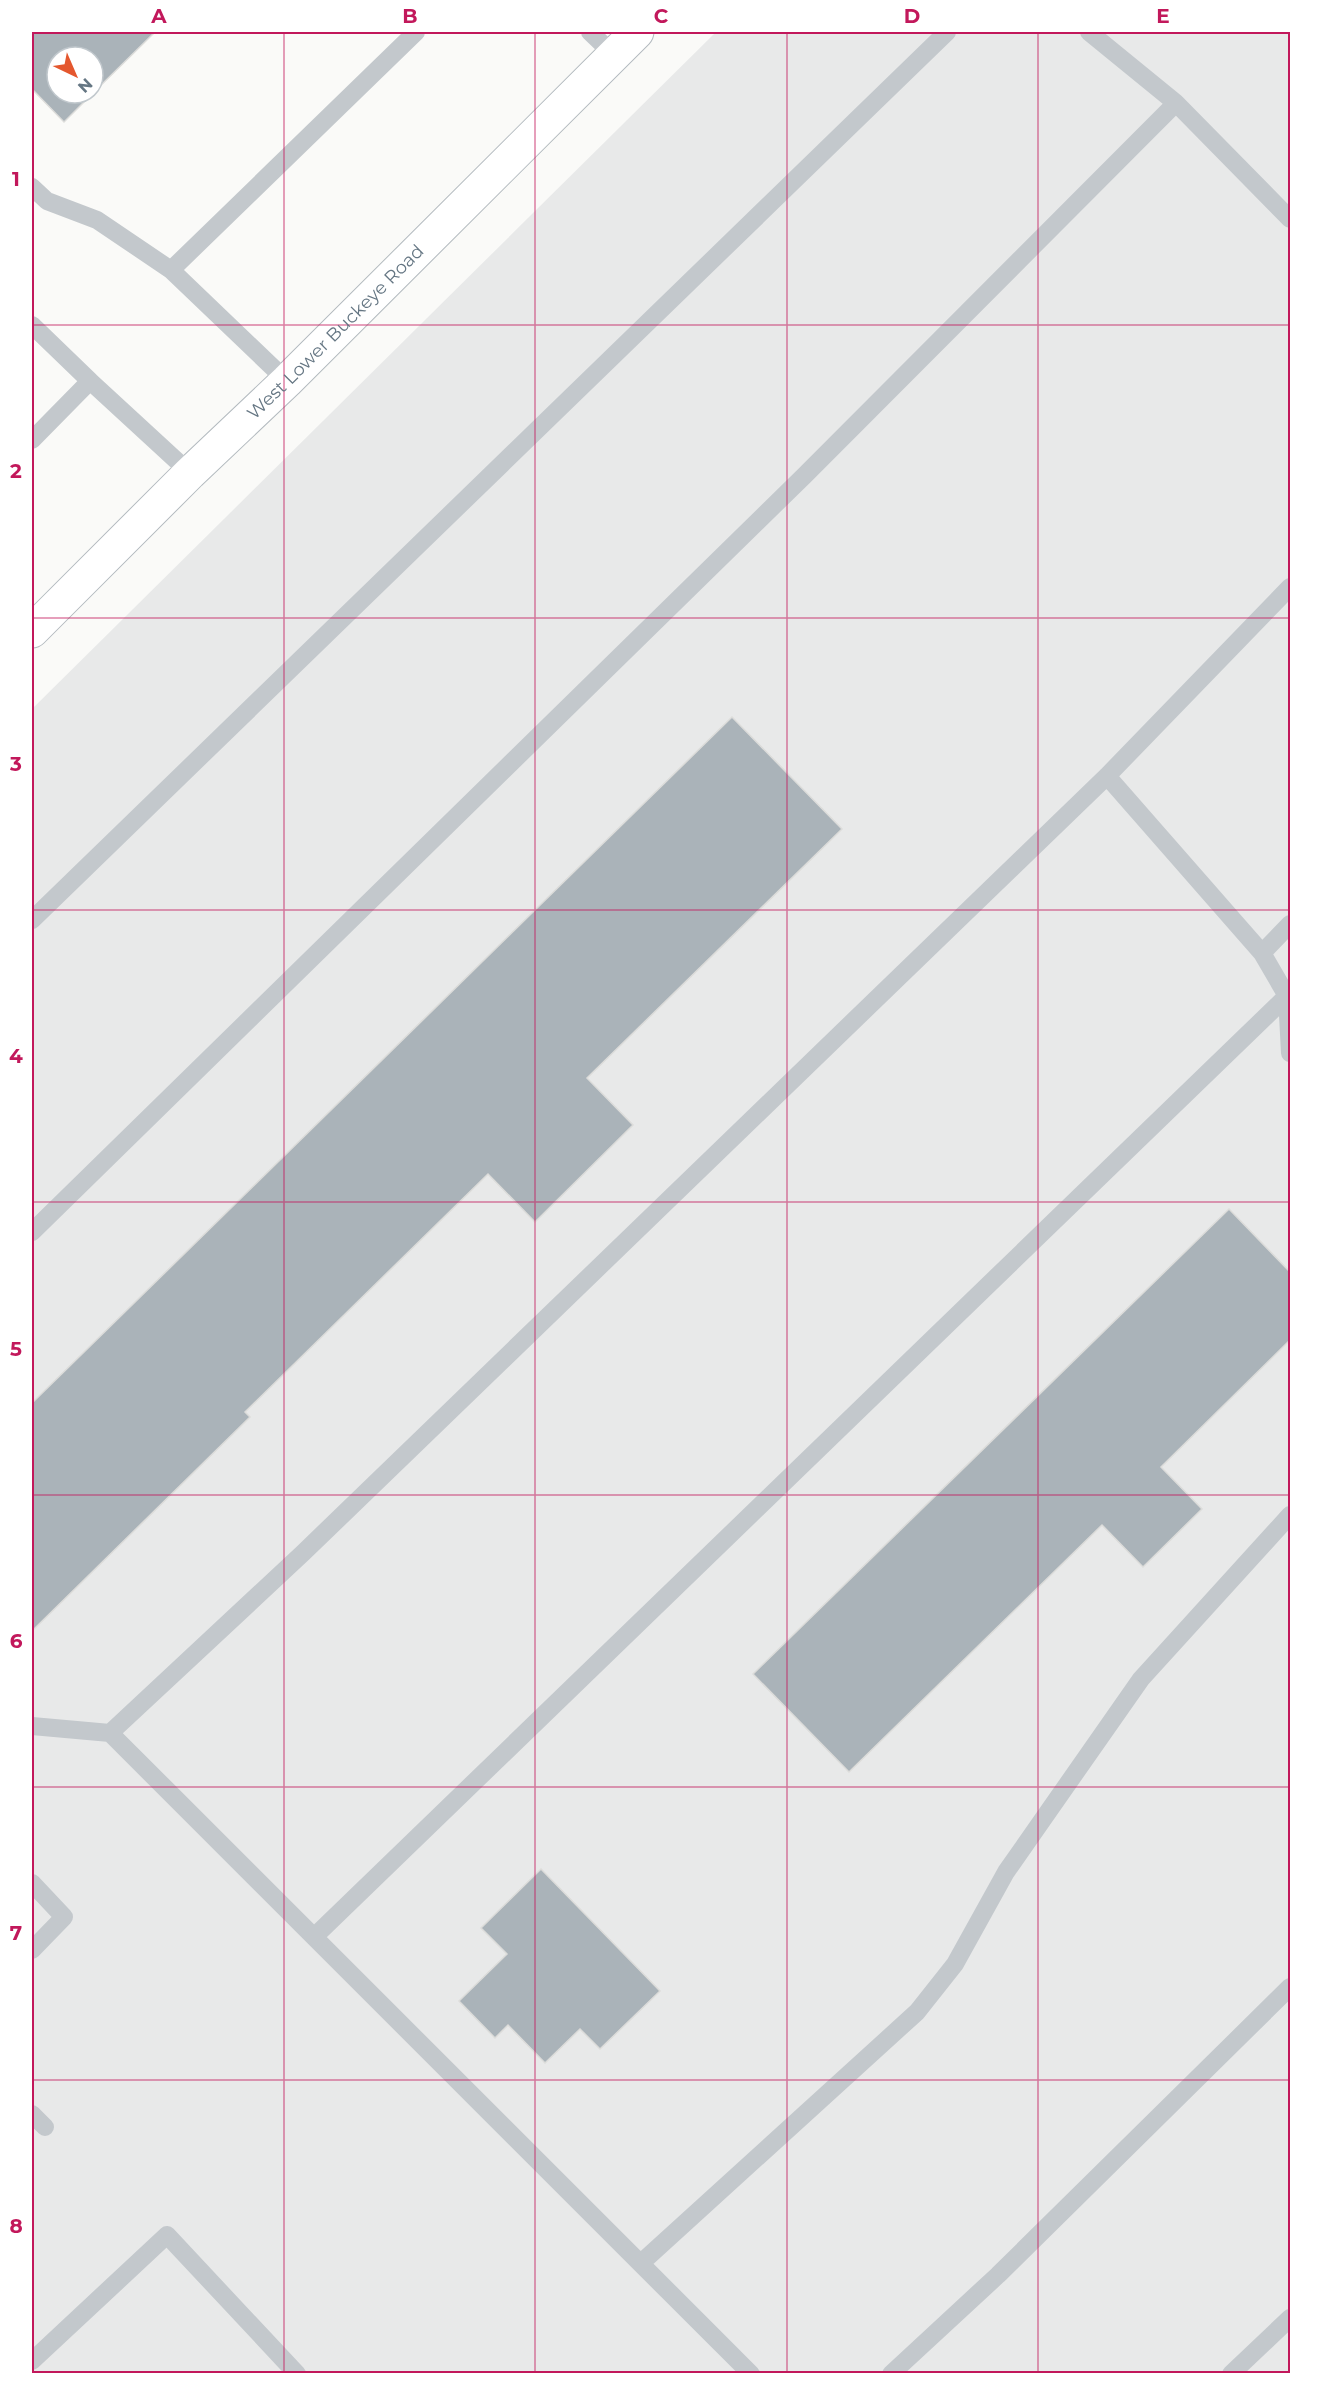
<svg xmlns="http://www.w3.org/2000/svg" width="1322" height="2405" font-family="Montserrat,sans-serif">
<rect width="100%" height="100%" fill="#fafaf8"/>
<path fill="#e8e9e9" d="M716,32H1290V2373L32,2374V709Z"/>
<path fill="#aab3b9" stroke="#dcdcda" stroke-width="1.5" d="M32,32H155L93,93V57H57V93H93L64,122L32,89Z
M732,717L842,829L587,1078L633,1125L535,1222L488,1174L245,1412L250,1417L32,1631V1403Z
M1229,1209L1290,1272V1340L1161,1467L1202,1509L1143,1567L1102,1525L849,1772L753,1674Z
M541,1869L660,1991L600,2049L580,2029L545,2063L508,2025L495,2038L459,2001L507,1954L481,1928Z"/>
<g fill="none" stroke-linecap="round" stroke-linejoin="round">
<defs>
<g id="secondary">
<path id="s1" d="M32,631L190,473L287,381L637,32"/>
</g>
</defs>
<use href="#secondary" stroke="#b3babf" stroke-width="35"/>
<path stroke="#c3c8cc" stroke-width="18" d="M590,32L614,55
M1089,32L1176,103
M32,187L47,201L97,220L171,270
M32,325L90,381
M287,381L171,270L416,32
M32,440L90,381L190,473
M1107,776L1262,953L1287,996L1290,1053
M32,920L947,32
M1262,953L1290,924
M32,1232L804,476L1176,103L1290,219
M32,1726L110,1733L303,1553L1107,776L1290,587
M110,1733L751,2374
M32,1883L64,1917L32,1950
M314,1937L1287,996
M32,2114L45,2127
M641,2263L917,2012L955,1964L1006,1872L1141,1679L1290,1515
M32,2361L167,2235L297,2374
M891,2374L998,2275L1290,1987
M1231,2374L1290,2318"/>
<use href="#secondary" stroke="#fff" stroke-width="33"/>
</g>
<path fill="none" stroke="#c2185b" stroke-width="1.5" stroke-opacity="0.55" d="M284,32V2374M535,32V2374M787,32V2374M1038,32V2374M32,325H1290M32,618H1290M32,910H1290M32,1202H1290M32,1495H1290M32,1787H1290M32,2080H1290"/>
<g text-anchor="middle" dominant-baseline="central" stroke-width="6" stroke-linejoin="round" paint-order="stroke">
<g font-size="18" fill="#657683" stroke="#fff">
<text stroke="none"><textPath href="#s1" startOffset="426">West Lower Buckeye Road</textPath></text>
</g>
</g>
<rect width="1322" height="2405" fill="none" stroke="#ffffff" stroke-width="66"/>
<g transform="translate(75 75) rotate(136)"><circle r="28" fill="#ffffff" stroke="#c1c8cd" stroke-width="1.5"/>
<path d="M0-4.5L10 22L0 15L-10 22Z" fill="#e4572e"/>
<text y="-9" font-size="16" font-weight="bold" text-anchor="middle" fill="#657683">N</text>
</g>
<rect x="33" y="33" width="1256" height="2339" fill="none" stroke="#c2185b" stroke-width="2"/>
<g font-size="20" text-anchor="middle" font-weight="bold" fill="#c2185b">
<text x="159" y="23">A</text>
<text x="410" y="23">B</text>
<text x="661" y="23">C</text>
<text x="912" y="23">D</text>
<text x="1163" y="23">E</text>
<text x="16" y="186">1</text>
<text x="16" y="478">2</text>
<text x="16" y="771">3</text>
<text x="16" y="1063">4</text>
<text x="16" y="1356">5</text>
<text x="16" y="1648">6</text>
<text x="16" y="1940">7</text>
<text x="16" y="2233">8</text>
</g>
</svg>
